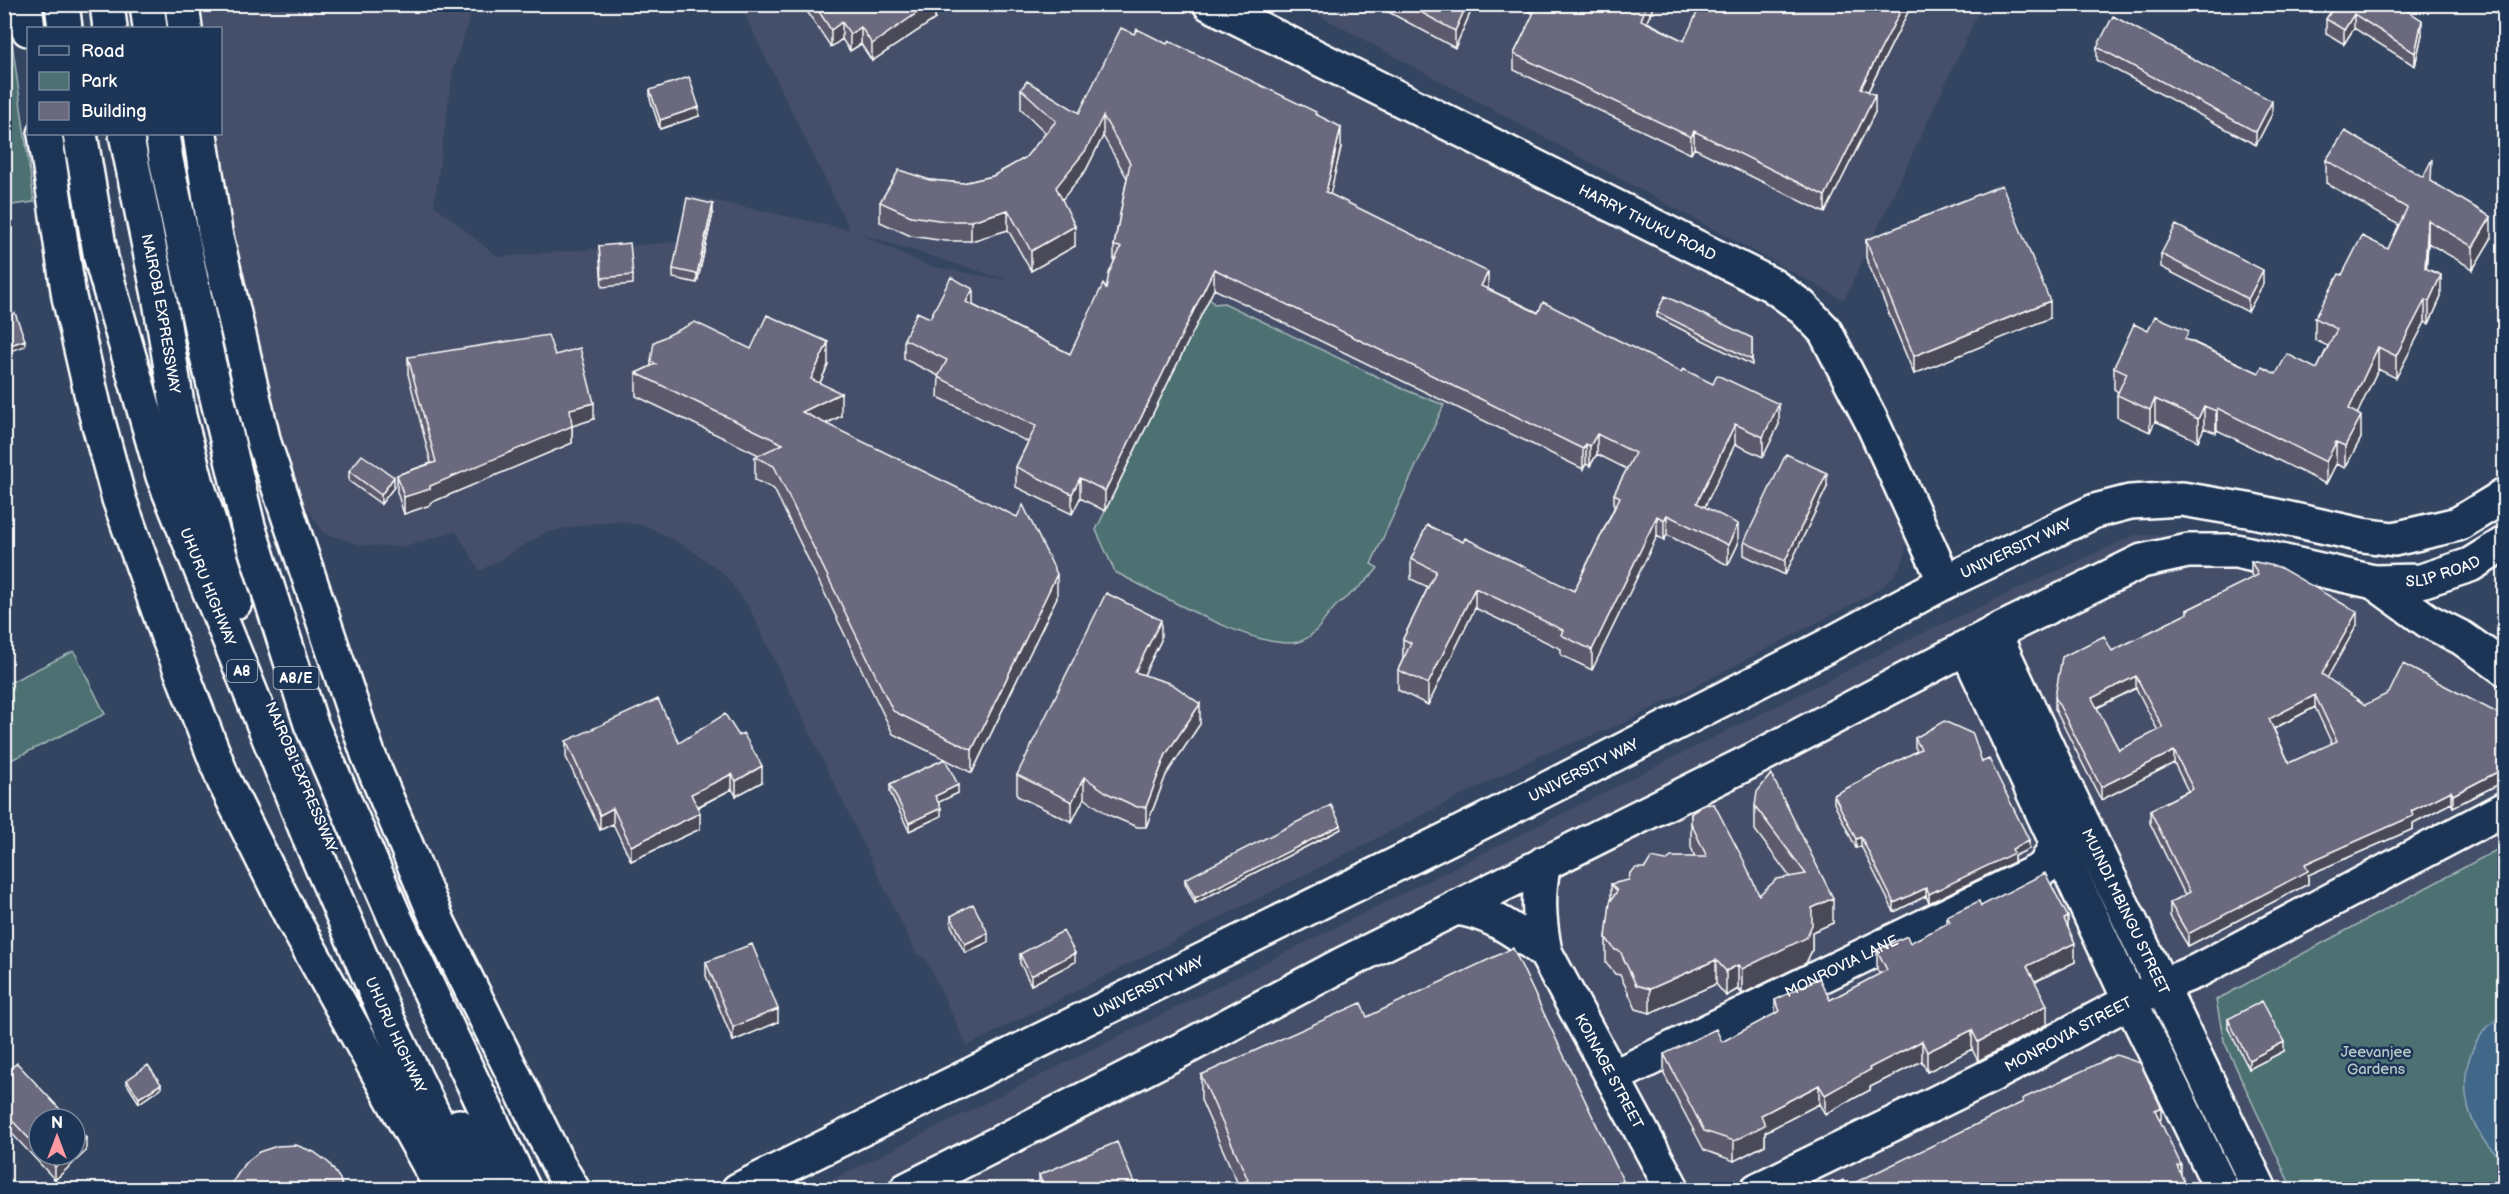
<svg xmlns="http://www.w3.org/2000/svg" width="2509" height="1194" font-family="'Balsamiq Sans',sans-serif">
<rect width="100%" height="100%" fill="#344562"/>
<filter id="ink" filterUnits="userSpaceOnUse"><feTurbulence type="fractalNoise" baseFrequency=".0167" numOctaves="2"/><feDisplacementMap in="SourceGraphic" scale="12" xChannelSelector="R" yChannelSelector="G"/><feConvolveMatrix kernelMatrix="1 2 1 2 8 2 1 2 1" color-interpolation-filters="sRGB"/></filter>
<g filter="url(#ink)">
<path fill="#44506a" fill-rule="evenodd" d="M195,5H474L453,69L434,205L498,257L677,242L687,195L850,230L740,5H1182L1775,300L1813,335L1903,527L1906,544L1904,558L1896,573L1883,586L1868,596L1624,723L1539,756L967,1046L926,959L916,953L748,605L723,573L687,547L647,526L618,521L588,524L547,532L480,571L456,531L404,547L361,545L324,533L296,492L254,364L213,134H220V28H198ZM857,233L1011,281L929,266Z
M1300,5H1982L1844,300Z
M2135,535L2241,536L2464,653L2504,677V1189L812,1190L1908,640Z"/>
<path fill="#4d7173" stroke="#a6b8b9" stroke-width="1.5" d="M4,5H7L34,202L5,206Z
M1209,298L1214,304L1224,303L1403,389L1444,405L1371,564L1378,568C1366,584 1352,592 1337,605C1325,616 1316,638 1298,642C1258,652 1154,591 1115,572L1096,530Z
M74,651L105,714L5,763V685Z
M2504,846V1189H2292L2224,1041L2216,1000Z"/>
<path fill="#426789" stroke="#8ea4b8" stroke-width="1.5" d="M2504,1013V1160C2464,1132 2452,1072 2483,1032C2489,1025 2497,1019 2504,1013Z"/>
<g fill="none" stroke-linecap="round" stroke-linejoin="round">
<defs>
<g id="minor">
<path id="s1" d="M1210,4L1772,285L1801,306L1825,331L1872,422L1945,582"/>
<path id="s2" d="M1994,633L2064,784L2260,1190"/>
<path d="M1966,647L2130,1001L2222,1190"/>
<path id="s3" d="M1544,863C1537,894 1539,921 1545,952L1673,1190"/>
<path d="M1455,908C1490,911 1517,933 1545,952"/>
<path id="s4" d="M1613,1077L2044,868L2057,843"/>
<path id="s5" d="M1757,1190C1838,1150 1919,1112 1998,1072C2064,1038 2128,998 2197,971L2504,809"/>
</g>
<path id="major" d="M2374,582L2428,621L2462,638L2504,668"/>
<g id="highway">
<path d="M25,4L28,29"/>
<path d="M62,4L65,28"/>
<path d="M107,4L110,28"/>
<path d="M147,4L150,28"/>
<path d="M182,4L185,28"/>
<path d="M45,134L69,297L95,410L119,499L167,634L224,781L290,914L443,1190"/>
<path id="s6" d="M80,134L101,258L163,476L310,839L390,1025L439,1127L461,1190"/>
<path id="s7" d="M126,134L159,295L179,416L197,484L235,602"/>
<path d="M162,134L166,160L207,356L248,526L311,724L396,920L524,1190"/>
<path d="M200,134L215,232L264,443L368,754L439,924L560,1168L573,1190"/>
<path d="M459,1126L488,1190"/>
<path id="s8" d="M738,1190L1490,818L1825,647L1945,582L2095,511L2130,502L2182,499L2253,511L2362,535L2394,539L2458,524L2504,496"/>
<path id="s9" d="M906,1190L1189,1046L1343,964L1751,761L1994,633L2142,561L2188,551H2236L2374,582L2421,581L2470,565L2504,544"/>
</g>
</defs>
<use href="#minor" stroke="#fff" stroke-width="38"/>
<use href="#major" stroke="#fff" stroke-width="38"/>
<use href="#highway" stroke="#fff" stroke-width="38"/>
<use href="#minor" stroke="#1d3557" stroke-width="33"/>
<use href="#major" stroke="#1d3557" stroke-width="33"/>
<use href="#highway" stroke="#1d3557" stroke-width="33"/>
</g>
<path fill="#5b5a6c" stroke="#fff" stroke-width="1.5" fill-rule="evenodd" d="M802,4H935V19L872,61L861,44L850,51L842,39L831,47Z
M1374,4H1474L1455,48Z
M1515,4H1654L1647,22L1684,41L1909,4V10L1868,92L1875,112L1825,213L1694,148L1691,154L1514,70V54L1534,14Z
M2320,4H2397L2422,34L2415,66L2354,28L2344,44L2326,33V19L2331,12Z
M2479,4H2505V17Z
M1134,34L1316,115L1341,147L1330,194L1488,289L1779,424L1763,457L1735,444L1704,507L1738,544L1728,565L1667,535L1664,540L1657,536L1592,670L1561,655V649L1475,608L1428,705L1398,690V670L1403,659V639L1428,587L1411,579V559L1463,542L1574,591L1614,508V494L1627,469L1597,454L1590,466L1586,464L1583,469L1214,289L1105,511L1080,498L1072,514L1016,487V467L1028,442L938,397L939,376L904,359V339L930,318L973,305L1070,354L1106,289L1114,262V246L1127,178L1103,136L1086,170L1062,199L1075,246L1031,271L1008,230L971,241H945L911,236L880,222V202L930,180L963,183L993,176L1025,158L1046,133L1021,109V89L1079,113Z
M2097,47L2272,114L2256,145L2097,60Z
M650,90L699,116L660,129L650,99Z
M2326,160L2432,182L2491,239L2473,269L2428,243L2426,269L2441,297L2429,324L2425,322L2396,378L2378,369L2357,414L2361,438L2345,468L2336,464L2326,484L2217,430L2216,433L2204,428L2198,441L2155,421L2150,432L2117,417V395L2118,392L2114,389V367L2189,340L2259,373L2276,374L2317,369L2328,346L2315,340V318L2342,275L2388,249L2399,225L2326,183Z
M713,213L697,283L673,278V269Z
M1866,240L2050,318L1914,374L1866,258Z
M599,246L633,275V284L602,287Z
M2161,254L2263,284L2248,312L2161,267Z
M1657,312L1752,338V365L1657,317Z
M751,349L828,365L820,383L841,416L826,424L1057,597L972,773L945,759L958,793L938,802L941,816L909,831L890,792V784L945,759L893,734L774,489L755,480V457L759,455L636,396V373L651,366V361Z
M555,355L594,419L572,426V443L430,503V505L404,514L397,492V475L431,463L408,374V357Z
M349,471L394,487L381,504L349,481Z
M1827,487L1785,575L1744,555V542Z
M2251,561L2357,625L2327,678L2365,705L2505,717V781L2453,807L2451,803L2413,823V829L2308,875V884L2188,946L2170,916V903L2185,895L2150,823V810L2188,791L2174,763L2101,800L2055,709V697L2112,651L2187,614V610L2253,578L2251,574ZM2136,688L2158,731L2119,750L2097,708ZM2315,707L2332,744L2289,763L2274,729Z
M1161,640L1144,675L1200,724L1166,775L1146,827H1137L1109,815L1084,798L1072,822L1017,796V775Z
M1915,738L1982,762L2029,849L2014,856V862L1929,903L1926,896L1894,912L1861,846L1856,848L1834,803V795L1917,751L1915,747Z
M566,741L679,743L762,782L736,796L732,789L698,807L700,829L631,861L613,824L600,830L566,757Z
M1771,774L1833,923L1812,932V950L1806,963L1742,994L1738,989L1726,996L1716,984L1650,1013L1636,1009L1620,975L1615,974L1606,963V938L1611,900V884L1629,880L1645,868L1666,861L1695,857L1691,847V814L1759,895L1790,877L1755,830V806Z
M1341,829L1195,903L1185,883V879Z
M1981,906L2068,927L2075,962L2035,982L2047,1024L1978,1061L1972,1049L1927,1072L1922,1061L1870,1087V1090L1825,1114L1819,1104L1765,1132V1145L1734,1161L1704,1150L1664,1074V1054L1722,1042L1775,1014V1000H1830L1880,974L1877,970V950L1910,943L1947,924V916Z
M951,916L988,942L965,953L951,925Z
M1020,954L1075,962L1031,985L1020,963Z
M706,962L778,1022L733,1041L706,976Z
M1367,1017L1626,1190L1238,1184L1201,1100V1075Z
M2228,1019L2284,1051L2249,1069L2228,1028Z
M4,1074L39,1119V1155H75L86,1151L55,1180L4,1125Z
M127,1080L161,1088L139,1103L127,1084Z
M1039,1175L1137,1190H1039Z"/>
<path fill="#4a4a58" stroke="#fff" stroke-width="1.5" d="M930,4H935V19L872,61V44Z
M1467,4H1474L1455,48V31Z
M1647,4H1654L1641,36V20Z
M1904,4H1909V10L1861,105V88Z
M2354,14V28L2344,44V30Z
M2422,20V34L2415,66V53Z
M842,22V39L831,47V30Z
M861,27V44L850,51V34Z
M1875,95V112L1825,213V196Z
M2272,101V114L2256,145V132Z
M699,107V116L660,129V120Z
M1103,116V136L1086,170L1056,207V187Z
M1341,127V147L1326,212V192Z
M1694,131V148L1691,154V137Z
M713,204V213L697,283V274Z
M1008,210V230L971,241V221Z
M2491,217V239L2473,269V247Z
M2428,220V243L2425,291V268Z
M1075,226V246L1031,271V251Z
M1214,269V289L1105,511V491Z
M2263,270V284L2248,312V299Z
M1488,272V292L1481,286Z
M2441,275V297L2429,324V301Z
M973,289V309L966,302Z
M2425,300V322L2396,378V356Z
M2050,301V318L1914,374V356Z
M25,340V346L4,353V347Z
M828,342V365L811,402V379Z
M2378,347V369L2349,432V409Z
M6,372V379H4V373Z
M841,393V416L802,435V412Z
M2155,399V421L2150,432V410Z
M594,403V419L572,426V443L430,503V505L404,514V497L430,486L570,409Z
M1779,404V424L1763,457V437Z
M2204,406V428L2198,441V419Z
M2217,408V430L2216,433V411Z
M2361,416V438L2345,468V446Z
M1735,424V444L1697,523V503Z
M1597,434V454L1590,466V446Z
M2336,442V464L2326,484V462Z
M1586,444V464L1583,469V449Z
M1827,473V487L1785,575V561Z
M394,477V487L381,504V495Z
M1080,478V498L1072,514V494Z
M1667,515V535L1664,540V520Z
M1657,516V536L1592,670V650Z
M1738,524V544L1728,565V545Z
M1057,574V597L972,773V750Z
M1475,588V608L1428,705V684Z
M2357,612V625L2322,687V674Z
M1161,620V640L1135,693V672Z
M2136,676V688L2092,710V698Z
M2315,695V707L2269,731V719Z
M1200,704V724L1166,775L1146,827V807L1166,754Z
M2174,751V763L2101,800V787Z
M762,766V782L736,796V781Z
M2505,768V781L2453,807V795Z
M732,774V789L691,810V794Z
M1084,777V798L1072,822V802Z
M958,785V793L935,804V796Z
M2451,791V803L2413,823V829L2308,875V884L2188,946V934L2305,864Z
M613,808V824L600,830V815Z
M941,808V816L909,831V823Z
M700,813V829L631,861V846Z
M1341,825V829L1195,903V898Z
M1861,837V846L1856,848V839Z
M2029,840V849L2014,856V862L1929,903V894L2012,849Z
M1926,888V896L1894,912V903Z
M1833,898V923L1812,932V950L1806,963L1742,994V969L1812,908Z
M2068,917V936L2064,919Z
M988,933V942L965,953V944Z
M2075,943V962L2027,985V966Z
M1075,953V962L1031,985V976Z
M1716,960V984L1650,1013V989Z
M1738,965V989L1726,996V971Z
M2047,1005V1024L1978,1061V1042Z
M778,1009V1022L733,1041V1027Z
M1972,1030V1049L1927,1072V1052Z
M1922,1041V1061L1870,1087V1090L1825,1114V1095L1869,1068Z
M2284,1042V1051L2249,1069V1060Z
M161,1084V1088L139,1103V1098Z
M1819,1085V1104L1765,1132V1145L1734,1161V1141L1761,1115Z
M2161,1107V1119L2155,1122V1110Z
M86,1138V1151L55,1180V1167L67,1155H75V1148Z
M2181,1165V1177L2177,1166Z"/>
<path fill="#6a697d" stroke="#fff" stroke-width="1.5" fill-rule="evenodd" d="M814,4H930L872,44L861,27L850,34L842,22L831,30Z
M1406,4H1467L1455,31Z
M1538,4H1647L1641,20L1684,41L1701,4H1904L1861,88L1875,95L1825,196L1694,131L1691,137L1514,54Z
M2336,4H2397L2422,20L2415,53L2354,14L2344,30L2326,19Z
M2113,16L2272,101L2256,132L2097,47Z
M1121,28L1134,34L1137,29L1167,44L1169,41L1316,112L1315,114L1341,127L1326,192L1488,272L1481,286L1538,313L1543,302L1681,372L1683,369L1713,384L1717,375L1779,404L1763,437L1735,424L1697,503L1738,524L1728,545L1667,515L1664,520L1657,516L1592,650L1561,635L1563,630L1475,588L1428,684L1398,670L1411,643L1403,639L1436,571L1411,559L1427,525L1463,542L1465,538L1574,591L1620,497L1614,494L1635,453L1597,434L1590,446L1586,444L1583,449L1214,269L1105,491L1080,478L1072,494L1016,467L1036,426L938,377L947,360L904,339L917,312L930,318L951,277L973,289L966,302L1070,354L1103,284L1106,289L1109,273L1121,247L1114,246L1130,163L1103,116L1086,150L1056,187L1075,226L1031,251L1008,210L971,221H945L911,216L880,202L899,170L930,180L963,183L993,176L1025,158L1056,121L1021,89L1027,81L1079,113Z
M689,77L699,107L660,120L650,90Z
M2345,131L2423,177L2432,159L2431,181L2491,217L2473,247L2428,220L2425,268L2441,275L2429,301L2425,300L2396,356L2378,347L2349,409L2361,416L2345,446L2336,442L2326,462L2217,408L2216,411L2204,406L2198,419L2155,399L2150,410L2117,395L2127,373L2114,367L2134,324L2148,331L2155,316L2189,331L2185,339L2259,373L2262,367L2276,374L2287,354L2317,369L2337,329L2315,318L2339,274L2342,275L2362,236L2388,249L2407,208L2326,160Z
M2002,185L2050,301L1914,356L1866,240Z
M687,198L713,204L697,274L673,269Z
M2176,225L2263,270L2248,299L2161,254Z
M630,243L633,275L602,278L599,246Z
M1665,296L1752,338V360L1657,312Z
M15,313L25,340L4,347V317Z
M767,315L828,342L811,379L841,393L802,412L1017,517L1023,505L1057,574L972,750L893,711L774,466L755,457L783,444L636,373L656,364L651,361L654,342L695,322L751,349Z
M548,335L555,355L580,348L594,403L570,409L572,426L430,486V489L404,497L397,475L436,462L408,357Z
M1786,454L1827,473L1785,561L1744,542Z
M362,455L394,477L381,495L349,471Z
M2251,561L2279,567L2357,612L2322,674L2365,705L2389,693L2403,664L2505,717V768L2453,795L2451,791L2411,811L2413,816L2305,864L2308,871L2188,934L2170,903L2190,892L2150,810L2193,789L2174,751L2101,787L2055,697L2062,657L2104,636L2112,651L2188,613L2187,610L2258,575ZM2136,676L2163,728L2119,750L2092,698ZM2315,695L2337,741L2289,763L2269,719Z
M1106,593L1161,620L1135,672L1172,684L1200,704L1166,754L1146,807H1137L1109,794L1084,777L1072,802L1017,775Z
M658,699L679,743L725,714L739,736L743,733L762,766L736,781L732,774L691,794L700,813L631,846L613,808L600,815L566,741Z
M1944,721L1973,734L1982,762L1989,759L2029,840L2012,849L2014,853L1929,894L1926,888L1894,903L1861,837L1856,839L1834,795L1921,749L1915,738Z
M945,759L958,785L935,796L941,808L909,823L890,784Z
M1771,774L1833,898L1812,908V925L1806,938L1742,969L1738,965L1726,971L1716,960L1650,989L1636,985L1620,951L1615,950L1606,938L1610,902L1617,891L1611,884L1629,880L1630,873L1636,868H1645L1651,858L1666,861L1671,857H1707L1691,823V814L1701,805L1714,804L1744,861L1759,895L1777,879L1806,874L1755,806L1757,792Z
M1331,805L1341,825L1195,898L1185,879Z
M2045,873L2068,917L2064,919L2075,943L2027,966L2047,1005L1978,1042L1972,1030L1927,1052L1922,1041L1869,1068L1870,1070L1825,1095L1819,1085L1761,1115L1765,1125L1734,1141L1704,1131L1664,1054L1716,1029L1722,1042L1780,1011L1775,1000L1819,978L1830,1000L1887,970L1877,950L1907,936L1910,943L1950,922L1947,916L1979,901L1981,906Z
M973,904L988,933L965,944L951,916Z
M1063,931L1075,953L1031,976L1020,954Z
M752,944L778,1009L733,1027L706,962Z
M1513,948L1626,1187L1620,1190H1227L1248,1180L1201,1075L1361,1003L1367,1017Z
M2262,1001L2284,1042L2249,1060L2228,1019Z
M2116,1055L2140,1063L2161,1107L2155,1110L2181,1165L2177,1166L2188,1190H1825L1843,1180L1846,1187L2023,1102L2022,1099Z
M17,1063L69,1119H39V1149L4,1112V1074Z
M148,1065L161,1084L139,1098L127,1080Z
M75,1126L86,1138L75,1148Z
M1117,1142L1137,1190H1045L1039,1175Z
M296,1145L314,1152L329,1163L340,1179L343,1190H231L234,1180L244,1164L259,1152L277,1146Z
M44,1155H67L55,1167Z
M150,1186L155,1190H147Z"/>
</g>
<g text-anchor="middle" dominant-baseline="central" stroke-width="5" stroke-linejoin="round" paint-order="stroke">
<g fill="#1d3557" stroke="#bbc2cd" stroke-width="1.5">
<rect x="227" y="660" width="30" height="22" rx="4.5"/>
<rect x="273.5" y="667" width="45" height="22" rx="4.5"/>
</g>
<g font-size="14" font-weight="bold" fill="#fff">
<text x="242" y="671">A8</text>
<text x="296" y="678">A8/E</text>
</g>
<g font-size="15" fill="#fff" stroke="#1d3557">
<text stroke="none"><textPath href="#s1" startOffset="489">HARRY THUKU ROAD</textPath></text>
<text stroke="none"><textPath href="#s7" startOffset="183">NAIROBI EXPRESSWAY</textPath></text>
<text stroke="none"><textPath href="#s8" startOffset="1430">UNIVERSITY WAY</textPath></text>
<text stroke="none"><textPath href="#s9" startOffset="1694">SLIP ROAD</textPath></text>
<text stroke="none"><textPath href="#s6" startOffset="472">UHURU HIGHWAY</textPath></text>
<text stroke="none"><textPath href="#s8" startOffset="944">UNIVERSITY WAY</textPath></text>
<text transform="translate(301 777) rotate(67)">NAIROBI EXPRESSWAY</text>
<text stroke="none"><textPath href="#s2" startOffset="308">MUINDI MBINGU STREET</textPath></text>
<text stroke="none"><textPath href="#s4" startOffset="254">MONROVIA LANE</textPath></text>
<text stroke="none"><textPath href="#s8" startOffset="458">UNIVERSITY WAY</textPath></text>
<text stroke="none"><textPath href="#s5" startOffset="348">MONROVIA STREET</textPath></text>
<text stroke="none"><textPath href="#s6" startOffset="958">UHURU HIGHWAY</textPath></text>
<text stroke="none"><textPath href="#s3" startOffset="225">KOINAGE STREET</textPath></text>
</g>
<g font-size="15" fill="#b8c6c7" stroke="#1d3557">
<text x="2376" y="1052">Jeevanjee<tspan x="2376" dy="17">Gardens</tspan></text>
</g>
</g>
<rect width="2509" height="1194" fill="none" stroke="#1d3557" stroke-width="24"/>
<rect x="12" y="12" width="2485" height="1170" fill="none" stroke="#fff" stroke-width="2" filter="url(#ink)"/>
<rect x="27" y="27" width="195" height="108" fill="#1d3557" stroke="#77869a" stroke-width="1.5"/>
<rect x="39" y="46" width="30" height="9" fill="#1d3557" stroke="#77869a" stroke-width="1.5"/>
<text x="81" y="57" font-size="18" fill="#ffffff">Road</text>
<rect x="39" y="72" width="30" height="18" fill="#4d7173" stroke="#77869a" stroke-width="1.5"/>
<text x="81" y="87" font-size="18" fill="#ffffff">Park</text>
<rect x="39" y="102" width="30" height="18" fill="#6a697d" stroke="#77869a" stroke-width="1.5"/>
<text x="81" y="117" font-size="18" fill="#ffffff">Building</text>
<g transform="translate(57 1137)"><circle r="28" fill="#1d3557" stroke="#77869a" stroke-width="1.5"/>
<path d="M0-4.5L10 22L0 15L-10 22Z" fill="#ff9aa2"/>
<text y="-9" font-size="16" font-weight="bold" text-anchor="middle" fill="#ffffff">N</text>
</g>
</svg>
